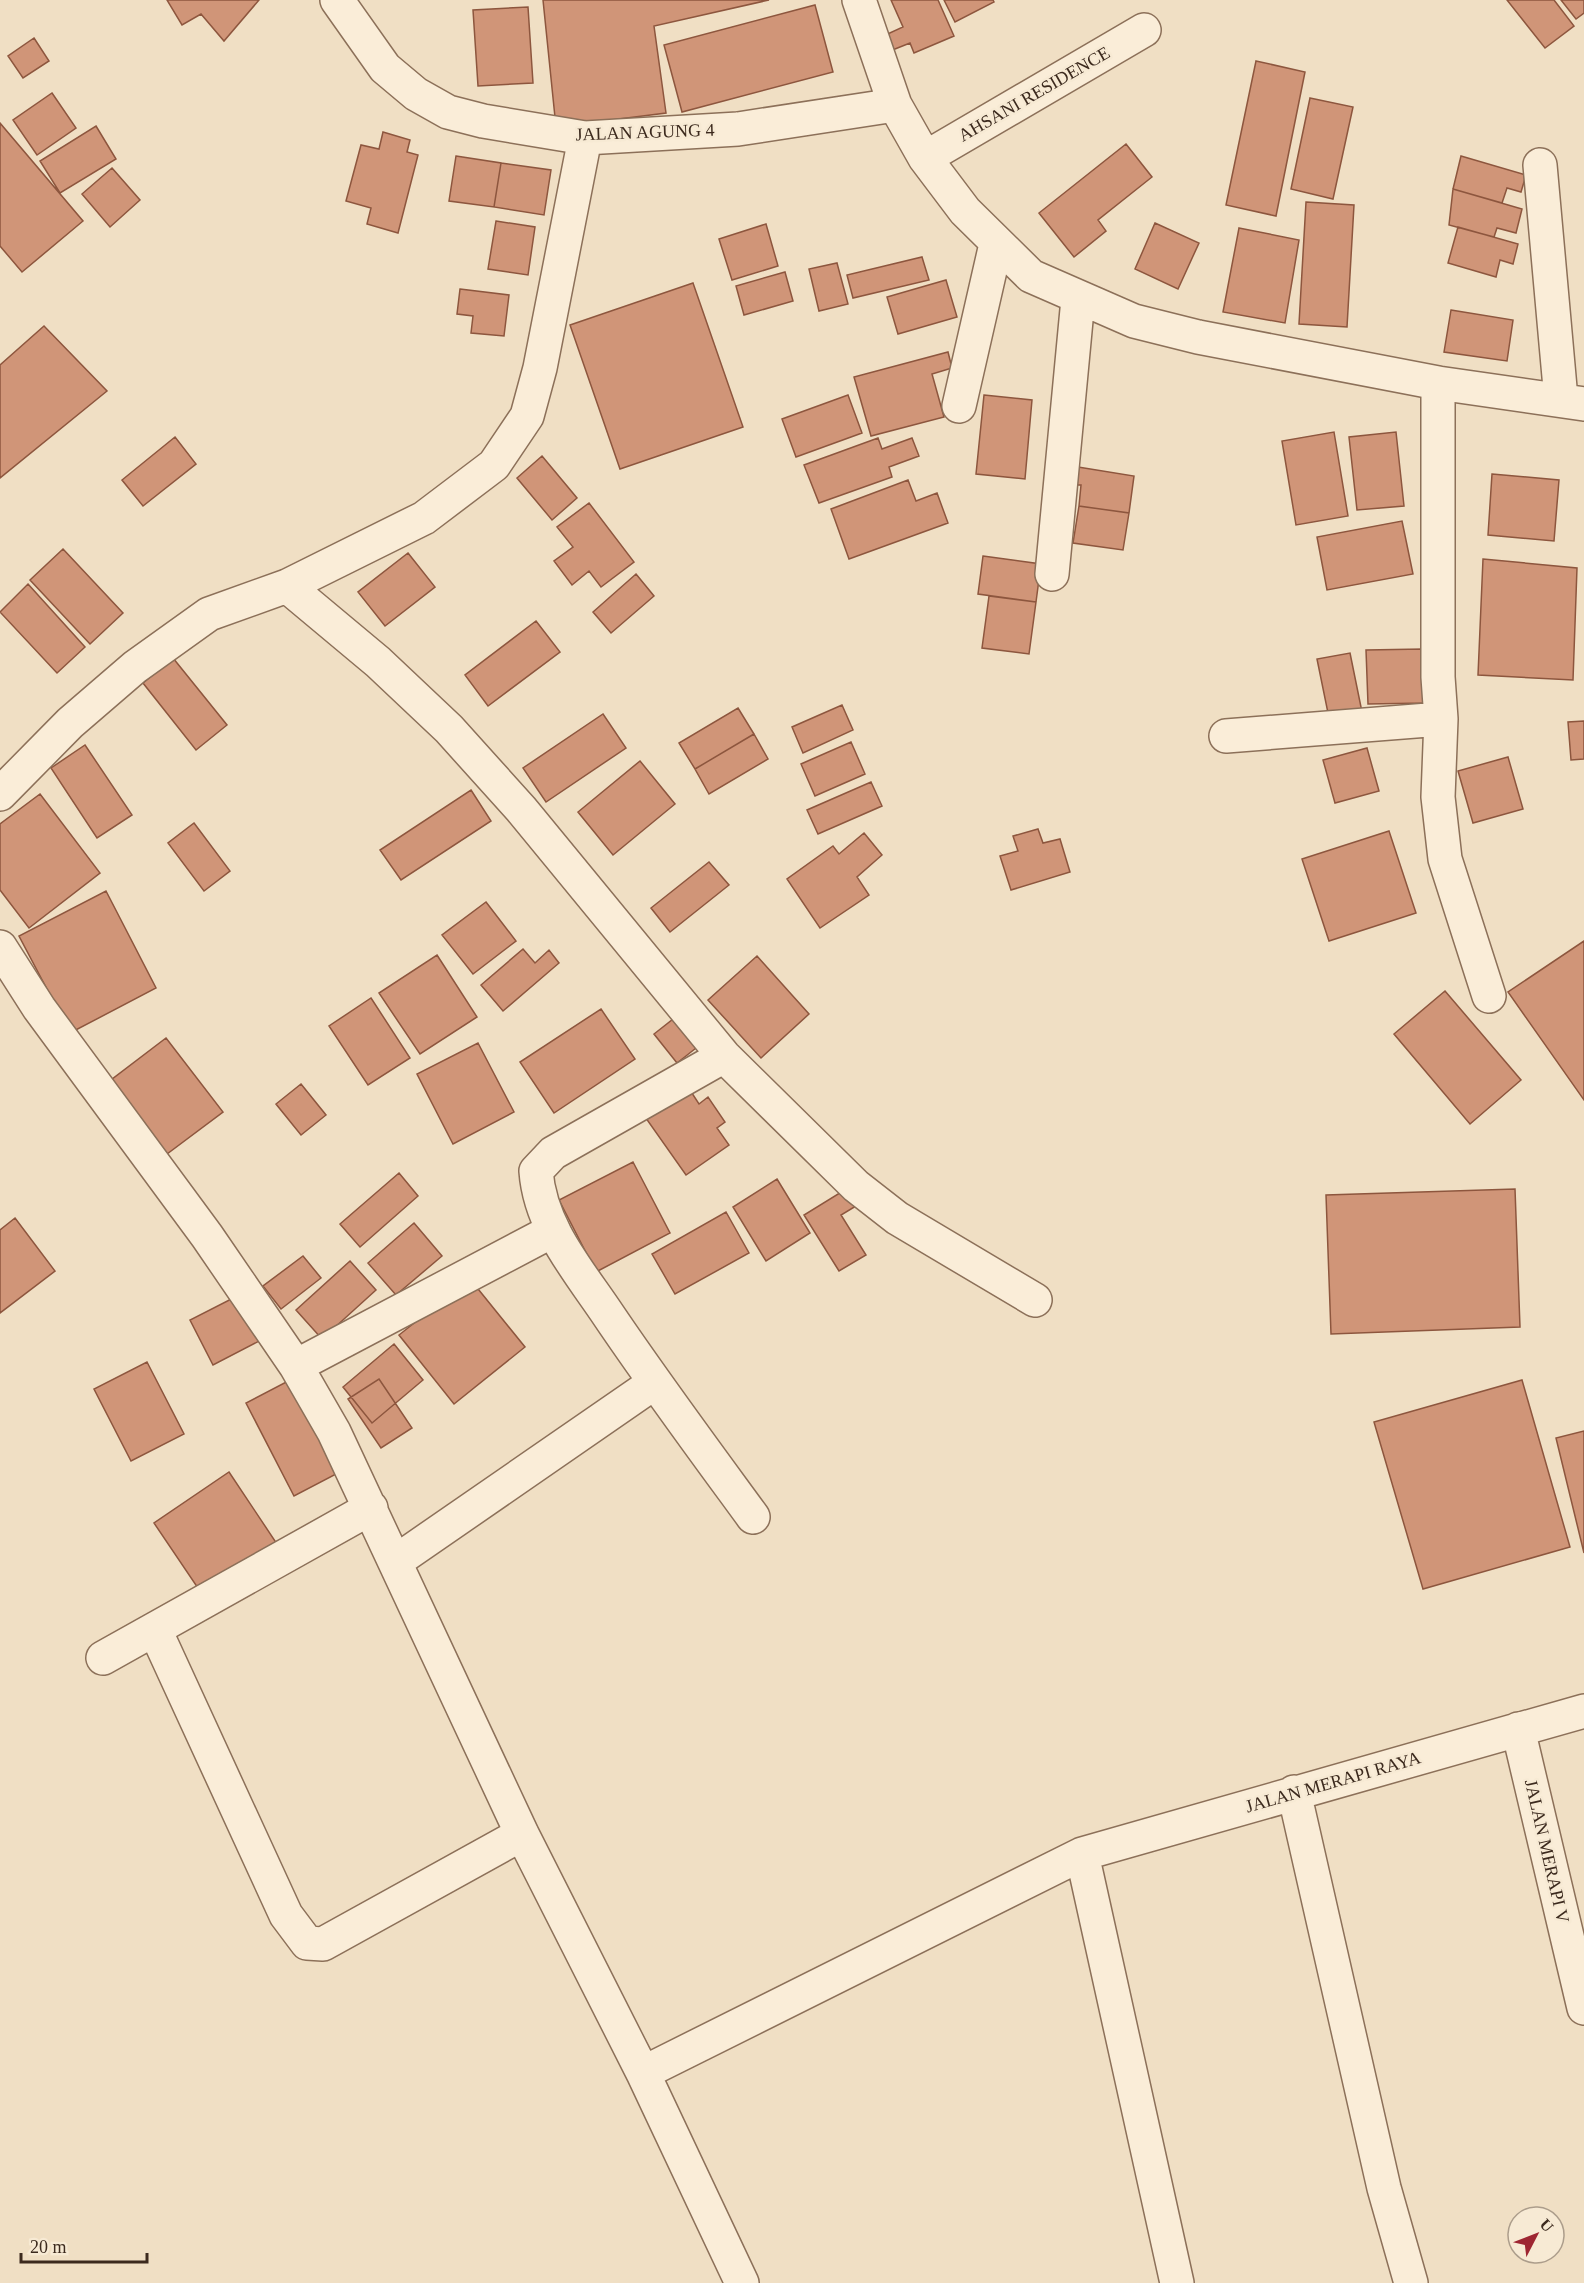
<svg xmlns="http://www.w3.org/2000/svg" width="1584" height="2283" font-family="'Times New Roman',serif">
<rect width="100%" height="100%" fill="#f0dfc4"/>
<path fill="#d09578" stroke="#8d563e" stroke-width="1.5" d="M167,0H259L224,41L201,14L182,25Z
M543,0H769L654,26L666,113L556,127Z
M891,0H938L954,36L914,53L910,43L885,53L879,38L903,27Z
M944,0H993L994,2L955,22Z
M1507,0H1554L1574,26L1545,48Z
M1561,0H1584V13L1576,19Z
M815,5L833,72L682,112L664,45Z
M528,7L533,83L478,86L473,10Z
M34,38L49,61L23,78L8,56Z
M1256,61L1305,72L1276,216L1226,205Z
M52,93L76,128L37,155L13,120Z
M1310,98L1353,107L1333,199L1291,189Z
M0,123L83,221L22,272L0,246Z
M96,126L116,159L60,193L40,161Z
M383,132L410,140L407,152L418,155L398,233L367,224L371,208L346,201L361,145L379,149Z
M1126,144L1152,177L1098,220L1106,231L1074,257L1039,213Z
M456,156L501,163L494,207L449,201Z
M1461,156L1526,175L1521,192L1507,188L1502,203L1453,189Z
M501,163L551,170L544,215L494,207Z
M112,168L140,200L110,227L82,194Z
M1453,189L1522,209L1516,233L1497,228L1494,237L1449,225Z
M1306,202L1354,205L1347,327L1299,324Z
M496,221L535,227L528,275L488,269Z
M1155,223L1199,243L1178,289L1135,269Z
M766,224L778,266L732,280L719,239Z
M1458,227L1518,244L1513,264L1500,260L1496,277L1448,263Z
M1239,228L1299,240L1285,323L1223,312Z
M922,257L929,280L853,298L847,275Z
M837,263L848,304L819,311L809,269Z
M785,272L793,301L744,315L736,286Z
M946,280L957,317L898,334L887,297Z
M693,283L743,427L620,469L570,325Z
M460,289L509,295L504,336L471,333L473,316L457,314Z
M1451,310L1513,320L1507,361L1444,352Z
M44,326L107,391L0,478V365Z
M948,352L952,368L932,374L944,417L871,436L854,377Z
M848,395L862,433L796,457L782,419Z
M984,395L1032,400L1025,479L976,474Z
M1334,432L1348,516L1296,525L1282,441Z
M1396,432L1404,506L1357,510L1349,437Z
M175,437L196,464L143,506L122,480Z
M878,438L882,449L912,438L919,456L889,467L892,477L819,503L804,465Z
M542,456L577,498L552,520L517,478Z
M1078,467L1134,476L1129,513L1079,506L1081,485H1076Z
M1492,474L1559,480L1554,541L1488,535Z
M908,480L916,501L937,493L948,523L849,559L831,509Z
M589,503L634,562L601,587L589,571L572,585L554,561L573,547L557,527Z
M1079,506L1129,513L1123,550L1073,543Z
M1402,521L1413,574L1327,590L1317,537Z
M63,549L123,613L90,644L30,580Z
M408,553L435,587L385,626L358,592Z
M983,556L1041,564L1036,602L978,594Z
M1483,559L1577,568L1573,680L1478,675Z
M636,574L654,596L611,633L593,612Z
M28,584L85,647L57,673L0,612Z
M989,596L1036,602L1029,654L982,648Z
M536,621L560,652L488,706L465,675Z
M1423,649L1425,703L1368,704L1366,650Z
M1350,653L1362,712L1329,718L1317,659Z
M173,658L227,725L196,750L143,683Z
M842,705L853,730L803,753L792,727Z
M738,708L754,734L695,769L679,743Z
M603,714L626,748L546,802L523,768Z
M1584,721V759L1571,760L1568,722Z
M754,734L768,759L709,794L695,769Z
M851,742L865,774L815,796L801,764Z
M85,745L132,815L97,838L51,768Z
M1367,748L1379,791L1335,803L1323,760Z
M1508,757L1523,809L1473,823L1458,771Z
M640,761L675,804L613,855L578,812Z
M871,782L882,806L818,834L807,810Z
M471,790L491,821L401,880L380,850Z
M40,794L100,873L29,928L0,890V824Z
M194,823L230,871L204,891L168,843Z
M1038,829L1043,843L1060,839L1070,872L1011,890L1000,856L1018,851L1013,836Z
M1389,831L1416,913L1329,941L1302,859Z
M864,833L882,855L857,877L869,895L820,928L787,879L833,846L839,854Z
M709,862L729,885L670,932L651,908Z
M106,891L156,988L70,1033L19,936Z
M486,902L516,941L473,974L442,935Z
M1584,941V1100L1508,992Z
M523,949L535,963L549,950L559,963L503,1011L481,985Z
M437,955L477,1017L420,1054L379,993Z
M757,956L809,1014L761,1058L708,1000Z
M1445,991L1521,1080L1470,1124L1394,1034Z
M371,998L410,1058L368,1085L329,1026Z
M601,1009L635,1059L554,1113L520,1062Z
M682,1012L705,1041L677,1063L654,1034Z
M166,1038L223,1112L163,1157L107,1083Z
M478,1043L514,1112L453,1144L417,1074Z
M301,1084L326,1115L301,1135L276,1104Z
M686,1084L699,1104L708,1097L725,1122L717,1128L729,1145L686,1175L643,1114Z
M633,1162L670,1233L596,1272L559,1200Z
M399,1173L418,1196L360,1247L340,1224Z
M777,1179L810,1233L766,1261L733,1207Z
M851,1186L861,1203L841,1215L866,1255L839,1271L804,1215Z
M1515,1189L1520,1327L1331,1334L1326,1195Z
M726,1212L749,1253L675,1294L652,1254Z
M15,1218L55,1271L0,1313V1230Z
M414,1223L442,1256L396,1295L368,1263Z
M303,1256L321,1278L281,1309L263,1286Z
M350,1261L376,1290L322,1339L296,1310Z
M470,1279L525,1347L454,1404L399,1335Z
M243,1293L267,1337L213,1365L190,1320Z
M394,1344L423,1380L372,1423L343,1387Z
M147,1362L184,1434L131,1461L94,1389Z
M292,1379L340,1472L294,1496L246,1403Z
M379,1379L412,1428L381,1448L348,1399Z
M1522,1380L1570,1547L1423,1589L1374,1422Z
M1584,1431V1553L1556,1438Z
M229,1472L281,1550L206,1600L154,1523Z"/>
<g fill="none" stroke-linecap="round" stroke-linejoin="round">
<defs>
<path id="minor" d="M337,0L385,68L416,94L448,112L483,121L585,138L738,129L895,105
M859,0L895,105L925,158L965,211L1031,276L1134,321L1198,337L1438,383L1584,404
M925,158L1144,30
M1540,165L1561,399
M1438,383V677L1441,719L1438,797L1445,859L1489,996
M959,406L996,244
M1052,574L1078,299
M287,586L378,662L449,729L521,809L724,1056L856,1186L897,1218L1035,1300
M1226,736L1441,719
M0,794L70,723L135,667L209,614L287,586L424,518L494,465L527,416L540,368L585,138
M0,947L39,1008L207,1236L296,1366L334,1432L522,1834L643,2073L742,2283
M724,1056L553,1153L536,1171C540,1227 579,1271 609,1316C655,1384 704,1450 753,1517
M296,1366L552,1231
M395,1562L654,1383
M155,1630L286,1915L307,1943L323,1944L522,1834
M103,1658L371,1508
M1518,1729L1584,2008
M1294,1792L1384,2188L1411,2283
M1082,1854L1177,2283
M643,2073L1082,1854L1584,1711"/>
</defs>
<use href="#minor" stroke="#8c7059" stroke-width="36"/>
<use href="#minor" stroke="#faedd8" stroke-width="33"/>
</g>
<g text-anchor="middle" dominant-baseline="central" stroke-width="5" stroke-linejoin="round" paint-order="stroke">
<g font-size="18" fill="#3c2a1e" stroke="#f7ead4">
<text transform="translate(1034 94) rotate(-30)">AHSANI RESIDENCE</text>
<text transform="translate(645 132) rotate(-2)">JALAN AGUNG 4</text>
<text transform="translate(1333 1782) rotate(-16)">JALAN MERAPI RAYA</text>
<text transform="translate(1547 1851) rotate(77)">JALAN MERAPI V</text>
</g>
</g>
<g transform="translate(1536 2235) rotate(48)"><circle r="28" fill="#f7ead4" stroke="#ac9d8b" stroke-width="1.5"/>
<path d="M0-4.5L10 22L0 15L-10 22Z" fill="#9e2632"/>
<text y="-9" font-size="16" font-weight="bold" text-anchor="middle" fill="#3c2a1e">U</text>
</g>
<path d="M21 2253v9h126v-9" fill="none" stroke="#3c2a1e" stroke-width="3"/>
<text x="30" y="2253" font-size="18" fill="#3c2a1e" stroke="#f7ead4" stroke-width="4.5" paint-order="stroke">20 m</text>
</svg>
